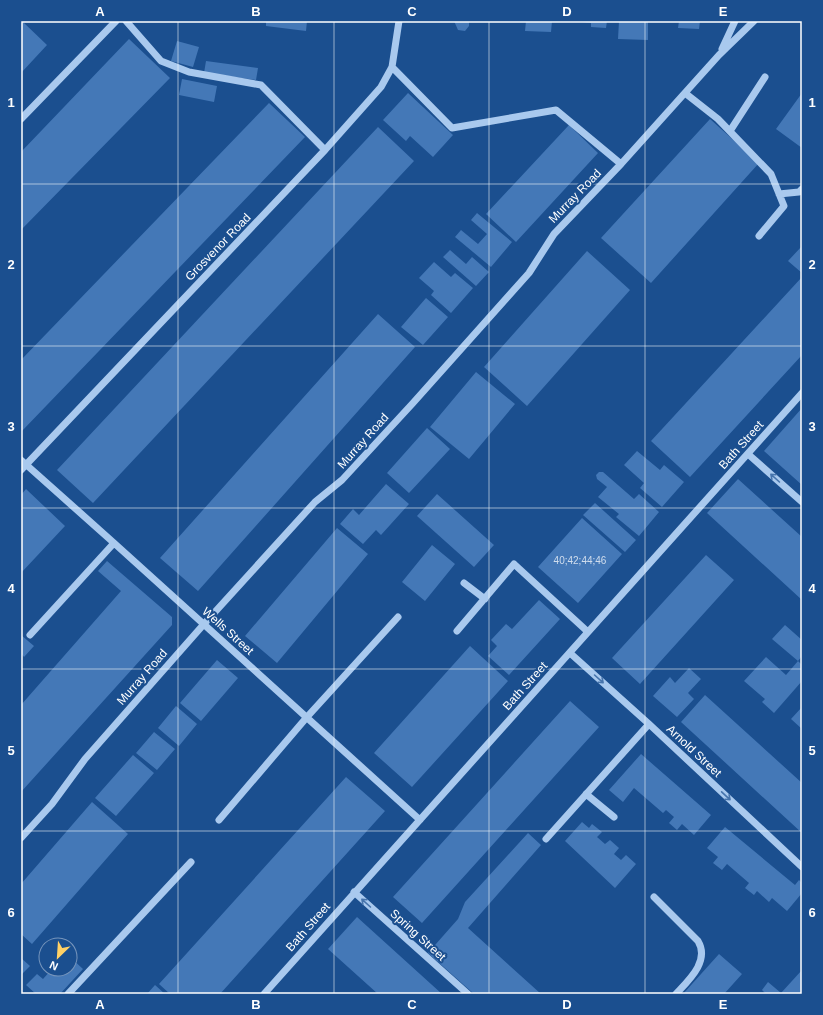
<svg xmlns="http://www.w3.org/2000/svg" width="823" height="1015" font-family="Arial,sans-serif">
<rect width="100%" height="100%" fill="#1b4f8f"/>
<path fill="#4478b7" d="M266,21H307L306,31L266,26Z
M454,21H469V26L465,31L458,30Z
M526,21H552L551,32L525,31Z
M575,21H607L606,28L591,27V23Z
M619,21H648V40L618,39Z
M679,21H700L699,29L678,28Z
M23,22L47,45L21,73V24Z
M129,39L170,78L21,230V152Z
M177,41L199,47L193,67L171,61Z
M206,61L258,68L256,80L204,73Z
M182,79L217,86L214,102L179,95Z
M408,93L453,135L433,157L410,136L406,141L383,120Z
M802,93V148L776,129Z
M269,103L305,137L21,432V360Z
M710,119L759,163L651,283L601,238Z
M569,125L598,153L516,242L486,214Z
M378,127L414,161L93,503L57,470Z
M477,213L512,242L491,267L455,237L461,230L478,244L487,234L471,220Z
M802,246V273L788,261Z
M450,250L466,264L472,257L489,272L476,286L443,257Z
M587,251L630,290L527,406L484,367Z
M434,262L451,277L455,273L473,288L451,313L431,295L434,291L419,278Z
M802,277V355L690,477L651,441Z
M426,298L448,317L423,345L401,327Z
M378,314L415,347L198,591L160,558Z
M476,372L515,404L469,459L430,427Z
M802,408V485L764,451Z
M427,428L450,449L409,493L387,473Z
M637,451L660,470L664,465L684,482L662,507L640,488L644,483L624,465Z
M599,472H603L634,499L639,494L659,512L639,536L616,517L619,514L598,497L607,487L597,479L596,475Z
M738,479L802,537V600L707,513Z
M386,484L409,504L381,535L376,530L363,544L340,524L353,509L359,515Z
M26,489L65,526L21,573V495Z
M437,494L494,545L474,567L417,516Z
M595,503L636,540L625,552L583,515Z
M582,518L622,554L578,603L538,567Z
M337,528L368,554L277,663L245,636Z
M432,545L455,564L425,601L402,582Z
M706,555L734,580L640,684L612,658Z
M107,561L172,617V625L21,792V705L121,591L98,571Z
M539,600L560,619L509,675L488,656L497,646L491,640L506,624L512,629Z
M785,625L802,640V656L798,661L772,639Z
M21,635L34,646L24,657L21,653Z
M470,646L508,681L412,787L374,753Z
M766,657L786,675L798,661L802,665V681L774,713L762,702L765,699L744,681Z
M217,660L238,678L201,721L180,703Z
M689,668L701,679L688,693L694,699L677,717L653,696L670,677L675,683Z
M705,695L802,783V833L681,722Z
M570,701L599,727L422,923L393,897Z
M176,706L197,724L179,746L158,728Z
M802,707V729L791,719Z
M154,732L175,749L157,770L136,753Z
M641,754L711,815L694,835L682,824L677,830L669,823L674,817L666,810L663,813L634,788L623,802L609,790Z
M133,755L154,773L116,816L95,798Z
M346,777L385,811L220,994H170L159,984Z
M92,802L128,834L32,944L21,934V884Z
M582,822L589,828L592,824L602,832L597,837L605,844L610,840L619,848L614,854L621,860L626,855L636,864L615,888L565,841Z
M725,827L795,885L799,880L802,883V893L787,911L772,898L769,902L757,891L754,895L745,888L749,883L727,864L722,870L713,863L718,857L707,848Z
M528,833L541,845L468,928L541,994H474L428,953L458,919L465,902Z
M357,917L442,994H378L328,949Z
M719,954L742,974L724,994H683Z
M70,957L83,969L60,994H36L26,985L37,974L43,979L52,969H70Z
M21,958L30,966L21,975Z
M802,970V994H766L762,990L768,982L781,993Z
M155,985L165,994H147Z"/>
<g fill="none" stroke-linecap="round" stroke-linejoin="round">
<path stroke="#a9c9ee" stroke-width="7" d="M126,21L161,61L189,72L261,85L325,150
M722,49L735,21
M392,67L452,128L556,110L621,164
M685,93L718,119L771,174L784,206L759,236
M21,119L116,21
M730,131L765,77
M779,194L799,192L802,189
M748,454L802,502
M21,460L114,543L420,820
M21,470L325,150L381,87L392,67L399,21
M464,583L485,599
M457,631L514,564L588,632
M30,635L114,543
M570,653L649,724L802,867
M586,794L614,817
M219,820L307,717L398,617
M21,838L52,804L85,759L204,624L315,502L342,480L413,403L529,273L554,234L621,164L719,55L754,21
M546,839L649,724
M354,892L468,994
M654,897L698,941C710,961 689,980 676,994
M68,994L191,862
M264,994L802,393"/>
</g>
<defs><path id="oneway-shaft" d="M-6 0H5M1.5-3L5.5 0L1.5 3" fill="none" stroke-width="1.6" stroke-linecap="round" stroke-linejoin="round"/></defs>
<g stroke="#4674ac">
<use href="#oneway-shaft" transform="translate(775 478) rotate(-138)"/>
<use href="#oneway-shaft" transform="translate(599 679) rotate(42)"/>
<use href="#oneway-shaft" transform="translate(726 796) rotate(43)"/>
<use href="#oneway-shaft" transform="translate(366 903) rotate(-138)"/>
</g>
<path fill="none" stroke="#fff" stroke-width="1" stroke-opacity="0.55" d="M178,21V994M334,21V994M489,21V994M645,21V994M21,184H802M21,346H802M21,508H802M21,669H802M21,831H802"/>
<g text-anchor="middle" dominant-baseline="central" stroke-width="4" stroke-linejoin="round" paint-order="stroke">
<g font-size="10" fill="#d0dded">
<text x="580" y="560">40;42;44;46</text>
</g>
<g font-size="12" fill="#fff" stroke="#1b4f8f">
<text transform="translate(575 196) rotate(-46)">Murray Road</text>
<text transform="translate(218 247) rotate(-46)">Grosvenor Road</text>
<text transform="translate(363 441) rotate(-48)">Murray Road</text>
<text transform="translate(741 445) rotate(-48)">Bath Street</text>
<text transform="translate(228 631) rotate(42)">Wells Street</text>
<text transform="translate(142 677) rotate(-49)">Murray Road</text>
<text transform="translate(525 686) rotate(-48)">Bath Street</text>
<text transform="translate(694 751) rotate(43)">Arnold Street</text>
<text transform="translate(308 927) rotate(-49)">Bath Street</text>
<text transform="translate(418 935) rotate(42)">Spring Street</text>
</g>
</g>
<rect width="823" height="1015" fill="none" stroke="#1b4f8f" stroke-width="44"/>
<g transform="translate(58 957) rotate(205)"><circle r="19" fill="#1b4f8f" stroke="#7695bc"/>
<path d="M0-3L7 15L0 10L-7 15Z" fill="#ffd166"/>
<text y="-6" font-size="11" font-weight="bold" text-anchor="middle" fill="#ffffff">N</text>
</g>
<rect x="22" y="22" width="779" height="971" fill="none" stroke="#fff" stroke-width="1.5"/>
<g font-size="13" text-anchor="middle" font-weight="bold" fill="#fff">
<text x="100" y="16">A</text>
<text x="256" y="16">B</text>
<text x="412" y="16">C</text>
<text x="567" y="16">D</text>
<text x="723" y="16">E</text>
<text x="11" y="107">1</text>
<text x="812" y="107">1</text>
<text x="11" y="269">2</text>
<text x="812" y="269">2</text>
<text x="11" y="431">3</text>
<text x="812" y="431">3</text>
<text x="11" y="593">4</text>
<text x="812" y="593">4</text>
<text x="11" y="755">5</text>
<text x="812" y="755">5</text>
<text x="11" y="917">6</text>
<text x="812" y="917">6</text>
<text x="100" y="1009">A</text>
<text x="256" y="1009">B</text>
<text x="412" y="1009">C</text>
<text x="567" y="1009">D</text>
<text x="723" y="1009">E</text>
</g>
</svg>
